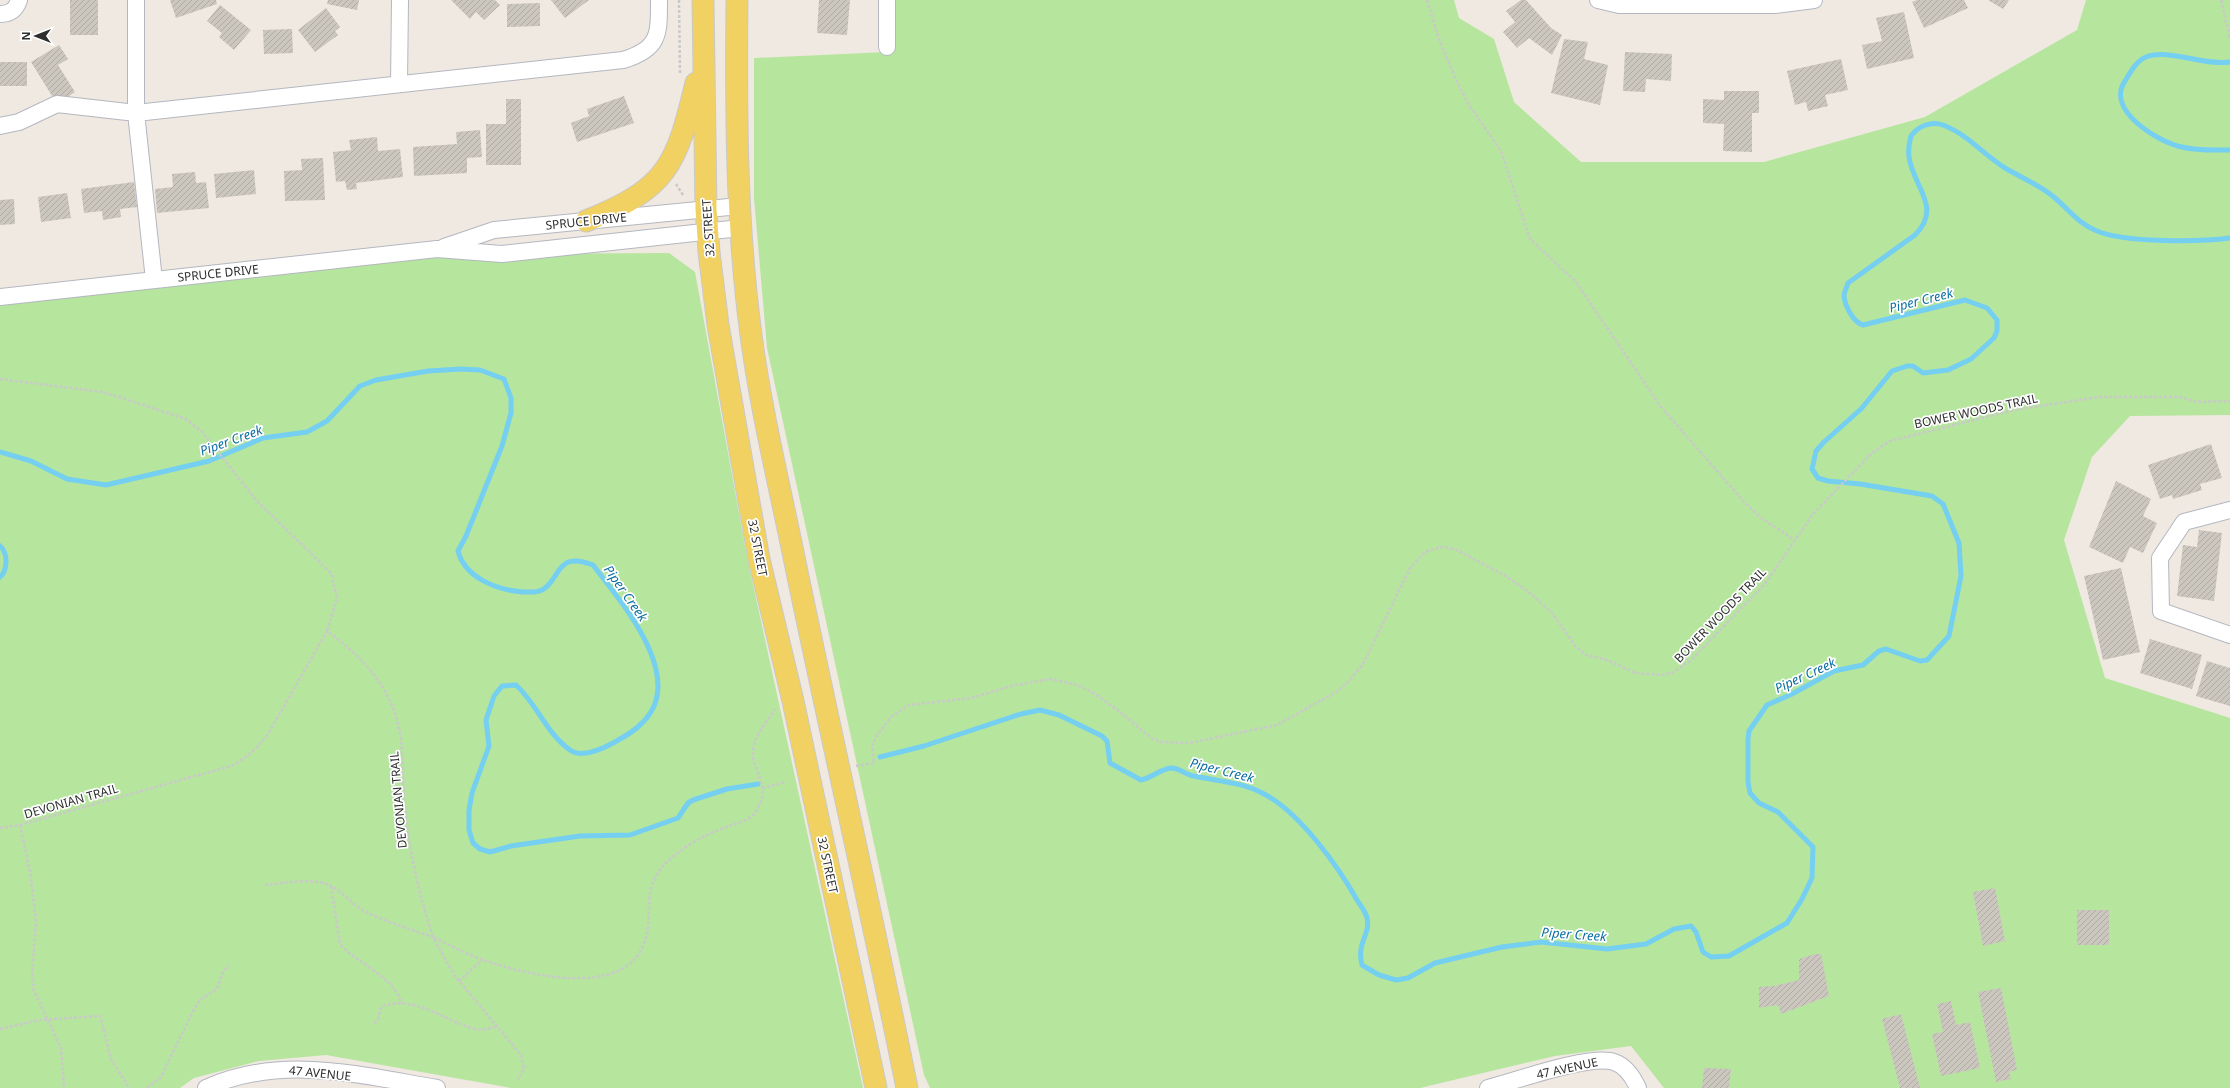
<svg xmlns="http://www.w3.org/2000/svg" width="2230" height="1088" font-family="'Noto Sans',sans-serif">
<defs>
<pattern id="building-hatch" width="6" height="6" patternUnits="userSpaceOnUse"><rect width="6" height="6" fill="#cbc7bf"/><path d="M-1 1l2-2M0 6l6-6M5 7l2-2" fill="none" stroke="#afaba4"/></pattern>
</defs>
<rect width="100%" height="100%" fill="#efe9e1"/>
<path fill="#b6e59e" d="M887,0H1454L1459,18L1494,39L1514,102L1581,162H1764L1925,117L2077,30L2086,0H2230V415L2130,416L2092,457L2064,540L2105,678L2230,718V1088H1664L1631,1046L1555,1056L1420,1088H930L924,1075L767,348L754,198V58L887,52Z
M437,249L502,254L669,253L695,272L747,557L863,1088H511L326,1055L259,1061L194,1078L180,1088H0V297Z"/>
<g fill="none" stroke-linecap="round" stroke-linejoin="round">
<path stroke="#75cff0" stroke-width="5" d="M2230,62C2204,66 2167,48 2146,57C2136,61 2130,73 2125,81C2105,110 2158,142 2182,147C2197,151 2214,150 2230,150
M0,452L31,461L67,479L106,485L209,461L263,438L307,432L327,421L360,386L376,380L428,371L461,369L480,370L504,379L511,398V413L502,446L466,536L458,551C465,578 497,590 523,592C529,592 536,593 542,590C561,580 555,550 593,565C620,601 688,677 643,722C635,731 624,737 613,743C602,749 582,759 570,750C546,733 537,704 516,685L502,686L494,696L486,720L489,746L472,793L469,810V830L473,843L480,849L490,852L511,846L580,836L630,835L678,818L688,803L693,800L727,789L758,784
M0,546C8,553 8,570 0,577
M880,757L924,746L1021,714L1040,710L1059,715L1102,736L1107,741L1110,763L1141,780C1152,778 1160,769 1171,768C1180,768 1186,775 1194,776C1216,781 1243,782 1264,794C1299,812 1338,866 1357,900C1360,905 1366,912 1367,918C1371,934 1356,943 1362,965L1379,975L1396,980L1408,978L1435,963L1502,947L1541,942L1607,949L1646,944L1674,929L1691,926L1696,932L1703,952L1711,957L1729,956L1787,923L1802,899L1812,878L1813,847L1778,812L1759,803L1750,793L1748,782V739L1749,731L1767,705L1792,694L1834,671L1863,665L1879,651L1886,649L1920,661L1927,660L1949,636L1961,576L1959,543L1943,504L1932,496L1860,484L1828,481L1818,478L1812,469L1816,451L1824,442L1861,409L1892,371L1907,366H1913L1923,373L1948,370L1971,359L1994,338L1997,331V320L1987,308L1965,300L1863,325C1853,322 1845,306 1844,296C1844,292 1847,287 1848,283L1915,235C1943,207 1913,187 1909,157C1908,150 1909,143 1911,136C1918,126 1931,121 1943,125C1967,134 1984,155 2005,168C2022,178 2040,185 2055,198C2069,210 2079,224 2097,231C2125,243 2200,242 2230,238"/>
</g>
<path fill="url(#building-hatch)" d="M70,0H98V35H70Z
M170,0H216L217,4L176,18Z
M328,0H359L357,10L327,4Z
M451,0H495L500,5L484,20L476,12L470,19Z
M551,0H589L565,18Z
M819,0H850L847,35L817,33Z
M1521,0H1526L1551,28L1562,35L1552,55L1529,38L1517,48L1503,32L1515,22L1506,11Z
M1917,0H1964L1968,8L1924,28L1912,2Z
M1988,0H2009L2003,9Z
M540,3V26L507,27V4Z
M220,5L251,30L234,50L219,37L222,33L207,21Z
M326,8L340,27L335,31L338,35L315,52L298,30Z
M1904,12L1914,58L1867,69L1862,45L1882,41L1876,18Z
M292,29L293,53L264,54L263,30Z
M1564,39L1588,42L1584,59L1608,65L1600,105L1551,93Z
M59,45L68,59L58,65L75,92L57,104L31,62Z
M1625,52L1672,54L1671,81L1646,79L1645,92L1623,91Z
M1841,59L1848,90L1825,95L1828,106L1808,111L1806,102L1795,105L1787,71Z
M0,62H27V86H0Z
M1724,91H1759V113H1752V152L1723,151L1724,124L1703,123V99L1724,100Z
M624,96L634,123L577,142L571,123L589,116L587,109Z
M506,99H521V165H486V124H506Z
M480,130L482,157L467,158V173L414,176L413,147L457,144L456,132Z
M377,137L378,151L400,149L403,177L356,183L357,189L347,190L345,181L336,182L333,152L351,150L349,140Z
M323,158L325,200L285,201L284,171L302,170L301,159Z
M254,170L256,194L216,198L214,174Z
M195,172L196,183L206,182L209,208L157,213L155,189L173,187L172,174Z
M134,182L137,207L120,209L121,217L103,220L102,211L84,213L81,189Z
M67,193L71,218L41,222L38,197Z
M14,199L15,224L0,225V200Z
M2211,444L2222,478L2200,484L2202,490L2173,499L2172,495L2160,499L2148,465Z
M2116,481L2151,499L2143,516L2157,523L2143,553L2130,547L2123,563L2089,547Z
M2199,530L2222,533L2214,601L2177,596L2183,545L2197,547Z
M2121,568L2140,652L2103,660L2084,576Z
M2150,639L2202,655L2192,689L2140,673Z
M2207,661L2230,668V706L2196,696Z
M1995,888L2005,941L1983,946L1973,892Z
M2077,910H2109V945H2077Z
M1815,954H1821L1829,996L1781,1014L1778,1005L1759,1008V987L1774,986L1799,980V959Z
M2001,988L2017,1070L2009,1072L2011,1079L1996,1082L1978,992Z
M1951,1001L1956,1025L1970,1022L1980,1068L1941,1076L1932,1034L1943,1032L1937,1004Z
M1901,1014L1920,1088H1900L1882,1019Z
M1704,1068L1731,1069L1729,1088H1702Z"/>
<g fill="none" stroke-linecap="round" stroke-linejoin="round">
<defs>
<path id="minor" d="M136,0V113L154,280
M887,0V47
M1598,0L1619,5H1775L1814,0
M0,14C10,14 16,10 19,0
M399,84L400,0
M0,126L19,122L57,104L136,113L623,60C660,49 659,34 659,0
M444,247L494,230L739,206
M0,297L437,249L502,254L740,228
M2230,510L2184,522L2160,558L2161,611L2230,635
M206,1088C281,1054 359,1075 437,1088
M1488,1088C1515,1081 1590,1054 1614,1062C1626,1066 1633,1077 1638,1088"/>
<path id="major" d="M703,0L706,209L709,252L718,325L759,559L793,701L876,1088
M737,0C736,109 736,218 750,327C760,408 780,487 796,567C832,741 872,914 907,1088
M586,221C668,188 676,166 696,83"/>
</defs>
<use href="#minor" stroke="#b4b7c1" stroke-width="18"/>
<use href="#major" stroke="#c9c9c9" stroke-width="23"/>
<path stroke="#c9c9c9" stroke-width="2.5" stroke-dasharray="3 2" stroke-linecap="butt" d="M679,0L680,73
M1427,0L1439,39L1457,82L1469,105L1501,151L1530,239L1576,282L1661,407L1745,503L1760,517L1794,540
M2221,0L2230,39
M676,184L683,195
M0,379L103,392L186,419L201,431L257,501L331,573L337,598L327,631
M856,766L874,763L872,746L876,737L891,717L909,705L971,698L1011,686L1050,679L1078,685L1095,694L1120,712L1151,738L1161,742L1189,743L1277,725L1336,692L1347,683L1363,664L1410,568L1425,552L1441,547L1455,549L1504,575L1529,592L1552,613L1576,647L1586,655L1607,660L1635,673L1661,675L1672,673L1691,660L1765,584L1813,514L1872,453L1890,441L2014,410L2099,397H2180L2198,402L2230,401
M762,788L786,782
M20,825L30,871L36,921L32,973L34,991L61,1048L64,1088
M0,828L20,825L231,766C247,758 257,748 268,734L327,631C363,657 393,689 400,734C404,758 402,783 405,807C409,851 419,895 433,937C449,945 466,954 483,960C524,974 620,999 643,946C656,916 638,889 668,861C684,846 704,835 724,828C733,824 745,822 752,816C756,813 759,806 761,801C768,786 753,769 753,754C752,738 767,722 775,709
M265,885C284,883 305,879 324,883C340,888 350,903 364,911C386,922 410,929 433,937L454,975L521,1055L524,1068L518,1080
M331,886L340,944C356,963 397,978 401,1004
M459,981L482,960
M374,1023L378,1020L380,1010L383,1006C415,995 445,1021 475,1029C481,1031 490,1028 496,1027
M0,1029L39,1020L100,1016L111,1059L129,1088
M147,1088L161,1077L193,1011L200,1000L217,989L224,970L229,965"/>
<use href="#minor" stroke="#fff" stroke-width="16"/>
<use href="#major" stroke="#f2d163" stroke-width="21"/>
</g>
<g text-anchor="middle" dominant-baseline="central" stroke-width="3.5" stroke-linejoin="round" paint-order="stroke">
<g font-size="12" fill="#2e2e2e" stroke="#fff">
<text transform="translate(586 221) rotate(-6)">SPRUCE DRIVE</text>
<text transform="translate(708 228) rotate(-94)">32 STREET</text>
<text transform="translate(218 273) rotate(-6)">SPRUCE DRIVE</text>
<text transform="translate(1976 411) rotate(-12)">BOWER WOODS TRAIL</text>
<text transform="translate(758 548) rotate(79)">32 STREET</text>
<text transform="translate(1720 615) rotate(-46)">BOWER WOODS TRAIL</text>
<text transform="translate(398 800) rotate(-95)">DEVONIAN TRAIL</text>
<text transform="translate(71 801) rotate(-16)">DEVONIAN TRAIL</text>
<text transform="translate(828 865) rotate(78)">32 STREET</text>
<text transform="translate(1567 1068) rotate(-12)">47 AVENUE</text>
<text transform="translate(320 1073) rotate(6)">47 AVENUE</text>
</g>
<g font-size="13" font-style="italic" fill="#0d6fa3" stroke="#fff">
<text transform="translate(1921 300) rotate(-14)">Piper Creek</text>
<text transform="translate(231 440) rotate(-20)">Piper Creek</text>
<text transform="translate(626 593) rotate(55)">Piper Creek</text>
<text transform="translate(1805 675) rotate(-25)">Piper Creek</text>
<text transform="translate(1222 770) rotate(14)">Piper Creek</text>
<text transform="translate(1574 934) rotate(4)">Piper Creek</text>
</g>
</g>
<g transform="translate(36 36) rotate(270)" stroke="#ffffff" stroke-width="3" paint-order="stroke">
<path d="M0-3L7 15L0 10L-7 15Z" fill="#2e2e2e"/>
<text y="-6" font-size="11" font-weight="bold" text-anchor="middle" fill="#2e2e2e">N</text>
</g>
</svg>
